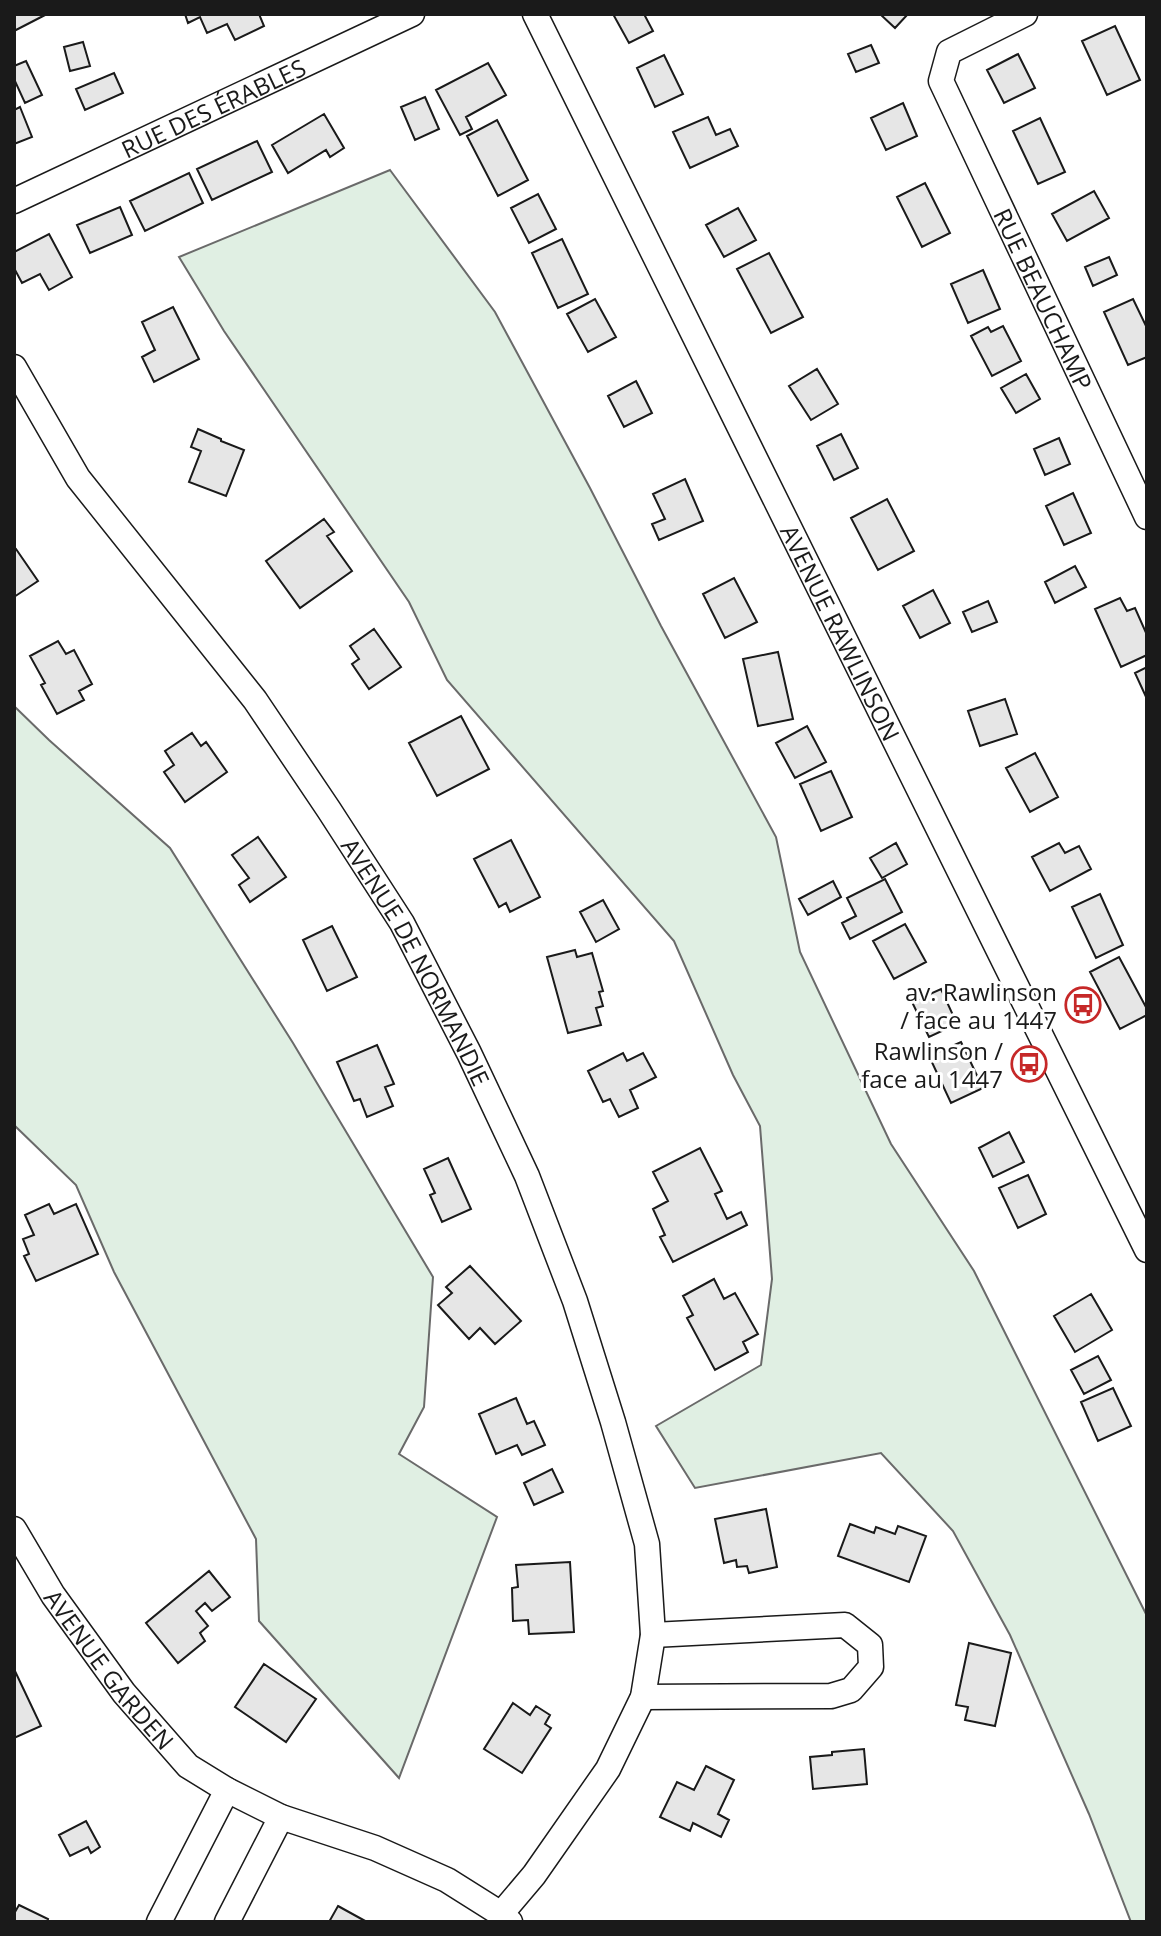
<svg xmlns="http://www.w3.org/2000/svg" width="1161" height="1936" font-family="'Open Sans',sans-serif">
<rect width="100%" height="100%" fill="#fff"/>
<path fill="#e0efe3" stroke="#6a6a6a" stroke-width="2" d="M390,170L495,312L590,488L661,626L776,837L800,952L891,1144L974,1271L1147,1616V1922H1131L1089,1814L1010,1635L953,1531L881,1453L695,1488L656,1426L761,1365L772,1279L760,1126L733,1075L674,941L447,680L409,602L224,331L179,257Z
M14,706L49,740L170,848L293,1043L433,1277L424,1407L399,1454L497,1517L399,1778L259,1621L256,1539L114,1272L76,1185L14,1125Z"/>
<path fill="#e6e6e6" stroke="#1a1a1a" stroke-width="2" d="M14,14H47L14,31Z
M185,14H259L264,26L235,40L227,24L207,33L200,17L188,23Z
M613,14H644L653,31L629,43Z
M880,14H908L895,28Z
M1115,26L1140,80L1107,95L1082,41Z
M83,42L90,66L70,71L64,47Z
M871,45L879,63L856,72L848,54Z
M1018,54L1035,88L1004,103L987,70Z
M664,55L683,94L655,107L637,68Z
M26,61L42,95L25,103L14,79V66Z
M488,63L506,95L466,117L472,129L460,135L436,90Z
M114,73L123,93L85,110L76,89Z
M425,97L439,129L415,140L401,107Z
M903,103L917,136L886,150L871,118Z
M20,107L32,137L14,144V110Z
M324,114L344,148L330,157L326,150L288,173L272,145Z
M708,117L716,135L730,129L738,146L690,168L673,132Z
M1040,118L1065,172L1038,184L1013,131Z
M497,120L528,180L498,196L467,136Z
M257,141L272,172L212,200L197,169Z
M189,173L203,203L145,231L130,201Z
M925,183L950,233L922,247L897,197Z
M1094,191L1109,218L1067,241L1052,214Z
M538,194L556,229L529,243L511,208Z
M120,207L132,235L90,253L77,225Z
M738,208L756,240L724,257L706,225Z
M49,234L72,277L49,290L40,274L22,283L14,268V252Z
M562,239L588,294L558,308L532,253Z
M769,253L803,317L771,333L737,269Z
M1109,257L1117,275L1093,286L1085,267Z
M983,270L1000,309L968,323L951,284Z
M595,299L616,337L588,352L567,314Z
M1133,299L1147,328V357L1128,365L1104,312Z
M173,307L199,359L154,382L142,357L155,350L142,322Z
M1003,326L1021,361L992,376L971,336L988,327L991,332Z
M817,369L838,404L811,420L789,386Z
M1026,374L1040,399L1016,413L1001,388Z
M636,381L652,413L624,427L608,396Z
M198,429L221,439V441L244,450L226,496L189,482L201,451L191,447Z
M841,434L858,468L834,480L817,446Z
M1059,438L1070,464L1045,475L1034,449Z
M685,479L703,521L659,540L652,524L665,519L653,494Z
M1073,493L1091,533L1064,545L1046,506Z
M887,499L914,551L878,570L851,518Z
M324,519L334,532L327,536L352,571L300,608L266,561Z
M16,549L38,581L14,597V550Z
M1075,566L1086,587L1055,603L1045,582Z
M734,578L757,622L725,638L703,594Z
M933,590L950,623L920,638L903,606Z
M1120,598L1127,611L1135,608L1147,635V655L1121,667L1095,609Z
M988,601L997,622L972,632L963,612Z
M374,629L401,667L369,689L352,664L359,659L350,646Z
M58,641L66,654L74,650L92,684L79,691L84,700L57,714L41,685L45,683L30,656Z
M778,652L793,719L758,726L743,659Z
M1147,667V699L1135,673Z
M1005,699L1017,734L980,746L968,711Z
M461,716L489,769L437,796L409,743Z
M807,726L826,762L795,778L776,743Z
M192,733L201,746L206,742L227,772L185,802L164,772L174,765L165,751Z
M1035,753L1058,797L1030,812L1006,768Z
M831,771L852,817L821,831L800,784Z
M258,837L286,877L250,902L239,885L249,878L232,855Z
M511,840L540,897L510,912L506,903L499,907L474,859Z
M896,843L907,864L882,878L870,858Z
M1059,843L1065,853L1079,846L1091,869L1050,891L1032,857Z
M885,879L902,912L850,939L842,923L856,916L847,898Z
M833,881L841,897L808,915L799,899Z
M1100,894L1123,945L1096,958L1072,907Z
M603,900L619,929L596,942L580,912Z
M905,924L926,962L894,979L873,941Z
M332,926L357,977L327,991L303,940Z
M575,950L577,957L592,953L603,991L599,992L603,1006L596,1008L601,1025L568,1033L547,957Z
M1119,957L1147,1009V1015L1120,1029L1090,972Z
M941,989L957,1024L929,1037L912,1002Z
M961,1042L983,1088L951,1103L929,1056Z
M377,1045L394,1084L385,1087L393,1106L367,1117L360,1099L354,1101L337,1062Z
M623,1053L627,1061L643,1053L656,1077L630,1090L638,1108L619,1117L610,1099L603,1102L588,1071Z
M1009,1132L1024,1162L993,1177L979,1148Z
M700,1148L722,1191L715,1194L727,1219L741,1212L747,1225L673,1262L660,1237L665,1235L653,1209L668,1201L653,1172Z
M448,1158L471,1209L442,1222L430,1195L435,1193L424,1169Z
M1028,1175L1046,1214L1018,1228L999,1188Z
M49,1204L54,1214L76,1204L98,1254L36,1281L24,1256L29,1254L23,1239L34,1235L25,1215Z
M470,1266L521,1321L495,1344L480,1328L469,1339L438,1305L452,1293L446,1287Z
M714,1279L724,1299L735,1293L758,1334L743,1342L748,1352L715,1370L687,1318L693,1315L683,1296Z
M1091,1294L1112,1330L1075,1352L1054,1316Z
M1098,1356L1111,1380L1084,1394L1071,1370Z
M1113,1388L1131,1426L1098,1441L1081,1402Z
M516,1398L527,1424L534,1421L545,1445L522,1455L517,1445L496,1454L479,1414Z
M552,1469L563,1492L534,1505L524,1483Z
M766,1509L777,1567L749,1573L747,1566L737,1567L736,1560L724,1563L715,1519Z
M850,1524L874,1533L876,1527L895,1534L898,1526L926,1536L909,1582L838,1556Z
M570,1562L574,1632L529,1634L528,1620L513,1621L512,1588L518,1587L516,1565Z
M209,1571L230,1597L212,1611L205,1603L196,1611L208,1626L200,1633L205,1641L178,1663L146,1623Z
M969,1643L1011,1653L995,1726L965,1720L968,1707L956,1705Z
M264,1664L316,1699L286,1742L235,1707Z
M14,1669L41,1726L14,1738Z
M513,1703L530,1715L536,1706L550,1715L545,1724L551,1728L522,1773L484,1749Z
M864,1749L867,1784L813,1789L810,1757L832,1755V1752Z
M706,1766L734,1780L718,1814L729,1820L721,1837L693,1823L690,1831L660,1817L677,1782L694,1790Z
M86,1821L100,1847L91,1853L88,1847L70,1856L59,1835Z
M19,1905L48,1919L47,1922H14V1912H15Z
M338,1906L367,1922H329Z"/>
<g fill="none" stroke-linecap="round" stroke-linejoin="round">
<defs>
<g id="minor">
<path id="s1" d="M535,14L1147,1250"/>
<path id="s2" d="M1025,14L949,52L941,81L1147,517"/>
<path id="s3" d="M14,201L412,14"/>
<path id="s4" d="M14,367L78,478L255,700L329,810L402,923L469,1053L527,1176L575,1301L613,1422L647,1544L653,1635L643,1697L608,1769L534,1875L501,1914"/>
<path id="s5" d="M14,1529L53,1595L124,1693L188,1766L227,1790L281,1817L375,1848L447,1880L501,1914L510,1922"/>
<path d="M643,1697L831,1696L851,1690L871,1667L870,1645L845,1625L653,1635"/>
<path d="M159,1922L227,1790"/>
<path d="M227,1922L281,1817"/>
</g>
</defs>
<use href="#minor" stroke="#1a1a1a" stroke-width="27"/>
<use href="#minor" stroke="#fff" stroke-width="24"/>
</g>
<defs>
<symbol id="bus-ring" viewBox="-11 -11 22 22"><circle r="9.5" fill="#fff" stroke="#c62828" stroke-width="1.5"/><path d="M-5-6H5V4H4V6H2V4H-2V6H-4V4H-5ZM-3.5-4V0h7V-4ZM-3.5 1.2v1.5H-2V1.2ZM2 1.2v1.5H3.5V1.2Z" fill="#c62828"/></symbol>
</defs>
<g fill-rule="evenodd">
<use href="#bus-ring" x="1063" y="985" width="40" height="40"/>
<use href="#bus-ring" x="1009" y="1044" width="40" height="40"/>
</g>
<g text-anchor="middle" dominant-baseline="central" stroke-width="6" stroke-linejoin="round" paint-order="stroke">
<g font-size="24" fill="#1a1a1a" stroke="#fff">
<text stroke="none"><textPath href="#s3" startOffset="220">RUE DES ÉRABLES</textPath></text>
<text stroke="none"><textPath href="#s2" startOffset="356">RUE BEAUCHAMP</textPath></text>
<text stroke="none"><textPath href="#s1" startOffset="690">AVENUE RAWLINSON</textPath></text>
<text stroke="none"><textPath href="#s4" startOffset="720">AVENUE DE NORMANDIE</textPath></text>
<text stroke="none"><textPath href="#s5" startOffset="170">AVENUE GARDEN</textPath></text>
</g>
<g font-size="24" fill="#1a1a1a" stroke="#fff" text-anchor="end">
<text x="1057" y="991">av. Rawlinson<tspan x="1057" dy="28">/ face au 1447</tspan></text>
<text x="1003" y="1050">Rawlinson /<tspan x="1003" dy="28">face au 1447</tspan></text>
</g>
</g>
<rect width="1161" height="1936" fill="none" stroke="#1a1a1a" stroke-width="32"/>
</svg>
